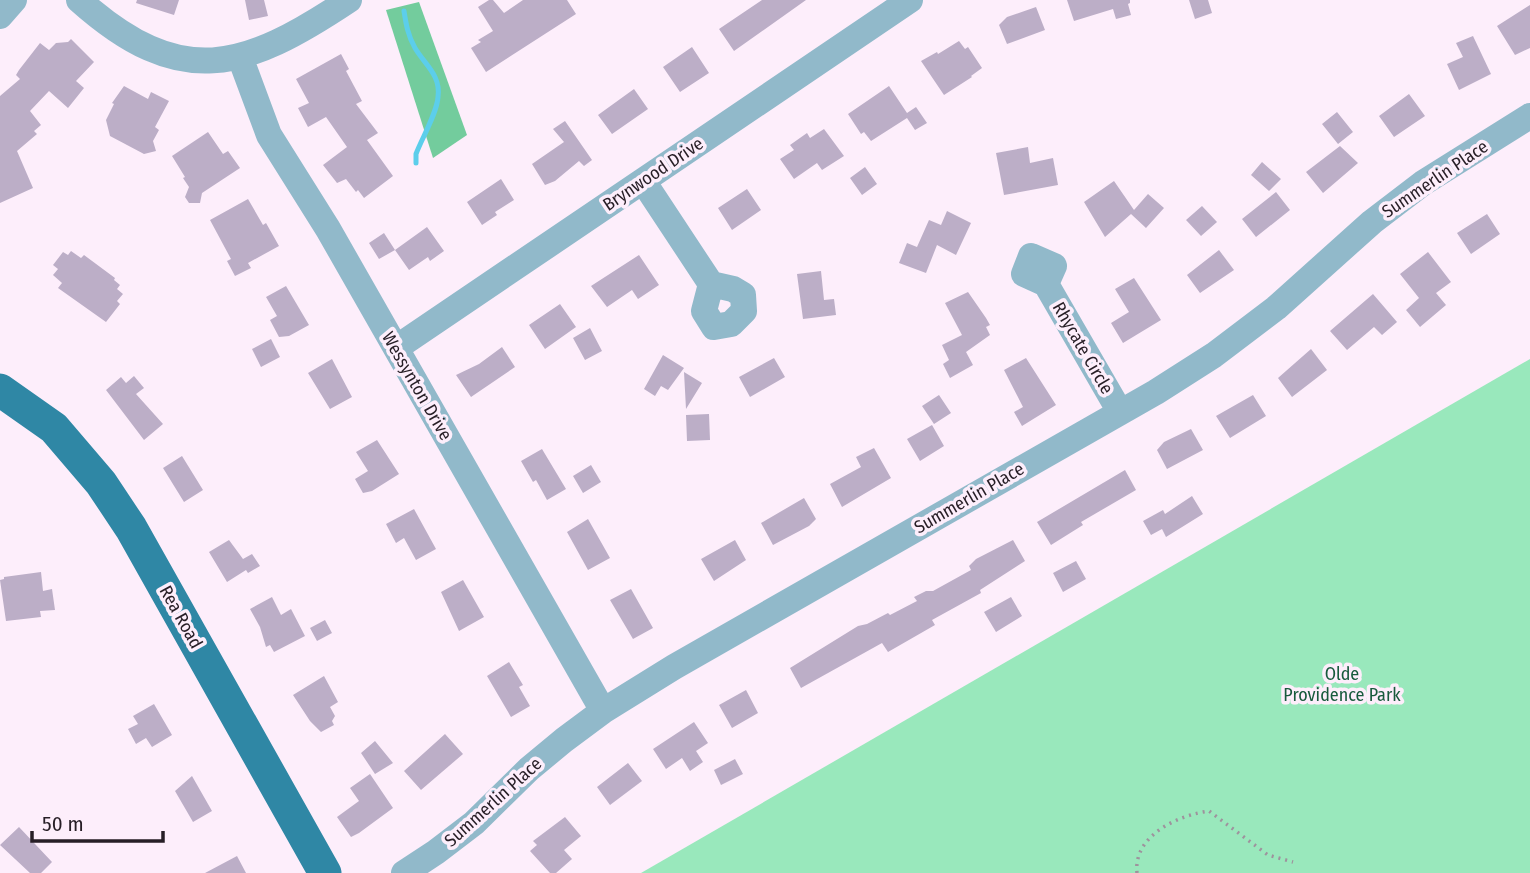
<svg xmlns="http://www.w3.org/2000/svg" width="1530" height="873" font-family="'Fira Sans Condensed',sans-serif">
<rect width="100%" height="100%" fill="#fdeefb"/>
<path fill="#99e8bc" d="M1530,359V873H641Z"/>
<path fill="#73cc9d" d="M419,2L467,135L433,158L386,10Z"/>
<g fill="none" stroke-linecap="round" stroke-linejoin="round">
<path stroke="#5cceeb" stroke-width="5" d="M404,11C406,24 408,36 415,48C425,65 441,75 438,97C437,113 422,138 416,154V163"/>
</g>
<path fill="#bcaec7" d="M137,0H179L174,15L136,3Z
M245,0H264L268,16L249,20Z
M489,0H493L504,13L523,0H567L576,14L486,72L471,48L481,42L478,40L493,31L478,7Z
M762,0H806L734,51L719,29Z
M1067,0H1130V3L1128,4L1131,15L1116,19L1113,9L1074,21Z
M1189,0H1208L1212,13L1195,19Z
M1530,5V48L1515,55L1497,26Z
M1036,7L1045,30L1007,44L999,25L1007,17Z
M1473,36L1491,74L1459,90L1447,64L1463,57L1456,43Z
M71,39L94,62L76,81L84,88L68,108L49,91L30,111L41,125L34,131L37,134L17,151L33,188L0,203V96L20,79L16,75L19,70L40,43L49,50L56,43L68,42Z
M959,41L965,49L968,47L982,68L971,76L972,77L944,95L921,61L937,52L938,54Z
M692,47L709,73L680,92L663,67Z
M341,54L349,69L346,71L362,101L356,104L378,133L367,140L393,176L364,198L358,190L356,192L346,179L337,183L323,165L347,147L326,117L308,127L298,108L309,103L296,79Z
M124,86L148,99L151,92L169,101L155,127L159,130L153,141L156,151L144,154L110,136L106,120L114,104L112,103Z
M889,86L907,113L916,107L927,123L915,130L907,118L871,141L864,132L861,134L848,114Z
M634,89L648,109L612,134L598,115Z
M1409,94L1425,116L1394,137L1379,116Z
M1337,112L1353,132L1338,144L1322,124Z
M565,121L592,160L584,166L579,161L555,181L545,185L532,164L564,142L553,129Z
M824,129L844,156L822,170L817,163L794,179L780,159L794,150L790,145L807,133L810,138Z
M208,132L223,154L228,151L240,168L202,193L200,203H189L185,197L189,187L183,178L185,177L172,156Z
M1340,146L1358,163L1323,193L1306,172Z
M1028,147L1030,163L1053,158L1058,185L1004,195L996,153Z
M1262,162L1281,179L1269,191L1251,175Z
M865,167L877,184L862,195L850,178Z
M501,179L514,200L495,212L497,215L482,225L467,202Z
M1114,181L1134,210L1148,194L1164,208L1146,228L1131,214L1105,237L1084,202Z
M747,189L761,210L732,230L718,208Z
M1276,192L1290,210L1256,237L1242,219Z
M248,199L263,225L266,223L279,246L248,263L251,268L235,276L227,261L231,259L210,220Z
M1202,206L1217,222L1201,236L1186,220Z
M947,211L971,223L956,255L937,245L926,273L899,263L907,243L917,247L929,220L941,225Z
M1487,214L1500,234L1471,254L1457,233Z
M427,227L444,251L430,261L428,257L409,270L395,250Z
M384,233L395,250L379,259L369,243Z
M1219,250L1234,270L1200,293L1187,275Z
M71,251L81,258L84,255L115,278L114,280L120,285L117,289L123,294L117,301L120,304L106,322L58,288L62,283L53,275L58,269L53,265L63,252L68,255Z
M1428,252L1451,282L1436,293L1446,305L1420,327L1406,310L1419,298L1400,274Z
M639,255L659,285L638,299L632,290L607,307L591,286Z
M821,271L824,300L834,299L836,315L803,319L797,274Z
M1134,278L1161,320L1123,343L1111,323L1129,312L1115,289Z
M286,286L309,325L289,336L279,337L270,320L277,316L266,297Z
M968,292L986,318L990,325L986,327L990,335L966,352L973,365L950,378L943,364L949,360L942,345L962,335L945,303Z
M1373,294L1397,322L1382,335L1374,327L1347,350L1330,331Z
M560,304L576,327L545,349L529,325Z
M590,328L602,351L585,360L573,338Z
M271,339L280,357L261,367L252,349Z
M502,347L515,367L471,397L456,375L479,364Z
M1311,349L1327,370L1292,397L1278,378Z
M663,355L684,368L668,390L661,386L655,396L644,389Z
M774,358L785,377L750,397L739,377Z
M1026,358L1056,405L1022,426L1014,412L1023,407L1004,370Z
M332,359L352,397L330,409L308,373Z
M684,372L702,383L686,409Z
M134,376L144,388L136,394L163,424L144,440L106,390L121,377L126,383Z
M939,395L951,413L934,424L922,406Z
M1253,395L1266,416L1230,438L1216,416Z
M709,414L710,440L687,441L686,415Z
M932,425L944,446L920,461L907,439Z
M1191,429L1203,450L1167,469L1157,450L1164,442Z
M377,440L399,474L372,491L363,493L355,479L368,471L356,452Z
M874,448L891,478L842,507L830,484L861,467L856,457Z
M542,449L566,489L547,500L536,480L533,482L521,461Z
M182,456L203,490L184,502L163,468Z
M591,465L601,482L583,493L573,476Z
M1125,470L1136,490L1081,522L1083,525L1051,545L1037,522Z
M1192,496L1203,514L1166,537L1162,529L1151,535L1143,521L1163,510L1165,514Z
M804,498L816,519L809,526L773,545L761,523Z
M414,509L436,549L416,560L404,538L396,543L386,524Z
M588,519L610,558L588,570L567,532Z
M229,540L243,559L252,554L260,566L248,573L246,570L227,582L209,552Z
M735,540L746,560L714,581L701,559Z
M1013,540L1025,561L980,590L981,593L932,620L935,625L888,652L882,643L801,688L790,668L858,626L867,624L888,613L890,615L917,601L914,597L926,591H933L971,570L969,566L976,559Z
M1076,561L1086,579L1063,592L1053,573Z
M41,572L43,591L52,589L55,610L40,611L41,617L6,621L0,580L4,579V577Z
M463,580L484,617L459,631L441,592Z
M631,589L653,628L633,639L610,600Z
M272,597L281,615L291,609L305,636L274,652L270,645L266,647L260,627L250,609Z
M1011,597L1022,616L996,632L984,612Z
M325,620L332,633L317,641L310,628Z
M509,662L523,685L519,687L530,706L511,717L487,676Z
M324,676L338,702L330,707L335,716L332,721L334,725L321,732L310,721L293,695Z
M746,690L758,713L732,728L719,705Z
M154,704L172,735L152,747L146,738L136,744L128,729L138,724L133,716Z
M694,722L708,743L696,751L703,762L690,771L682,758L666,769L653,749Z
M445,734L463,754L421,790L404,771Z
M375,741L393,763L375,774L361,753Z
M735,759L743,774L721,785L714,770Z
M628,763L642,781L610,805L597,787Z
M370,774L393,808L359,833L351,837L337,817L359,801L350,788Z
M192,776L212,811L193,822L175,791Z
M565,817L581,836L564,850L572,859L556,873H550L530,851L537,845L533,841Z
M19,827L52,862L41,873H30L0,845Z
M237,856L246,873H205Z"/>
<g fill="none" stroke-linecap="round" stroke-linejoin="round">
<path stroke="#9e929d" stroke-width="3.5" stroke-dasharray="2 5" stroke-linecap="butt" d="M1137,873C1133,835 1179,815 1209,811L1268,855L1293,862"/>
<path stroke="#91b9ca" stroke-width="26" d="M79,0C181,91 244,70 349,0
M0,16L14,0
M240,57L269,135L328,229L603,711
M643,181L711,284L704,311L714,327L731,324L744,311L743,295L733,289L711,284
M1046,284L1024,274L1031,256L1054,266L1046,284L1120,412
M396,348L910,0
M404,873L436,852L474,823L529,769L564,740L603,711L674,667L1156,392L1214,355L1276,308L1372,222L1423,183L1530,116"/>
<path stroke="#2f87a5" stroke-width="33" d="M0,390L54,428L101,483L131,528L325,873"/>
</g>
<g text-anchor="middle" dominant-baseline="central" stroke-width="7" stroke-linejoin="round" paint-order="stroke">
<g font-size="18" fill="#271e26" stroke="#fdeefb">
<text transform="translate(653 174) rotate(-34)">Brynwood Drive</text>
<text transform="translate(1435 179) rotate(-34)">Summerlin Place</text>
<text transform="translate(1083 348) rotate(60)">Rhycate Circle</text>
<text transform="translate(417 386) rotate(60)">Wessynton Drive</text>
<text transform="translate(969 498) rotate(-30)">Summerlin Place</text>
<text transform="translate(181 617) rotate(61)">Rea Road</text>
<text transform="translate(493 802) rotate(-42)">Summerlin Place</text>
</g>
<g font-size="18" fill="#175a3c" stroke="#fdeefb">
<text x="1342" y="674">Olde<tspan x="1342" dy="21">Providence Park</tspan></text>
</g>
</g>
<path d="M32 831v10h131v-10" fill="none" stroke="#271e26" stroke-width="3.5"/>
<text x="42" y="831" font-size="21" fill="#271e26" stroke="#fdeefb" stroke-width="5" paint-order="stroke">50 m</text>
</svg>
